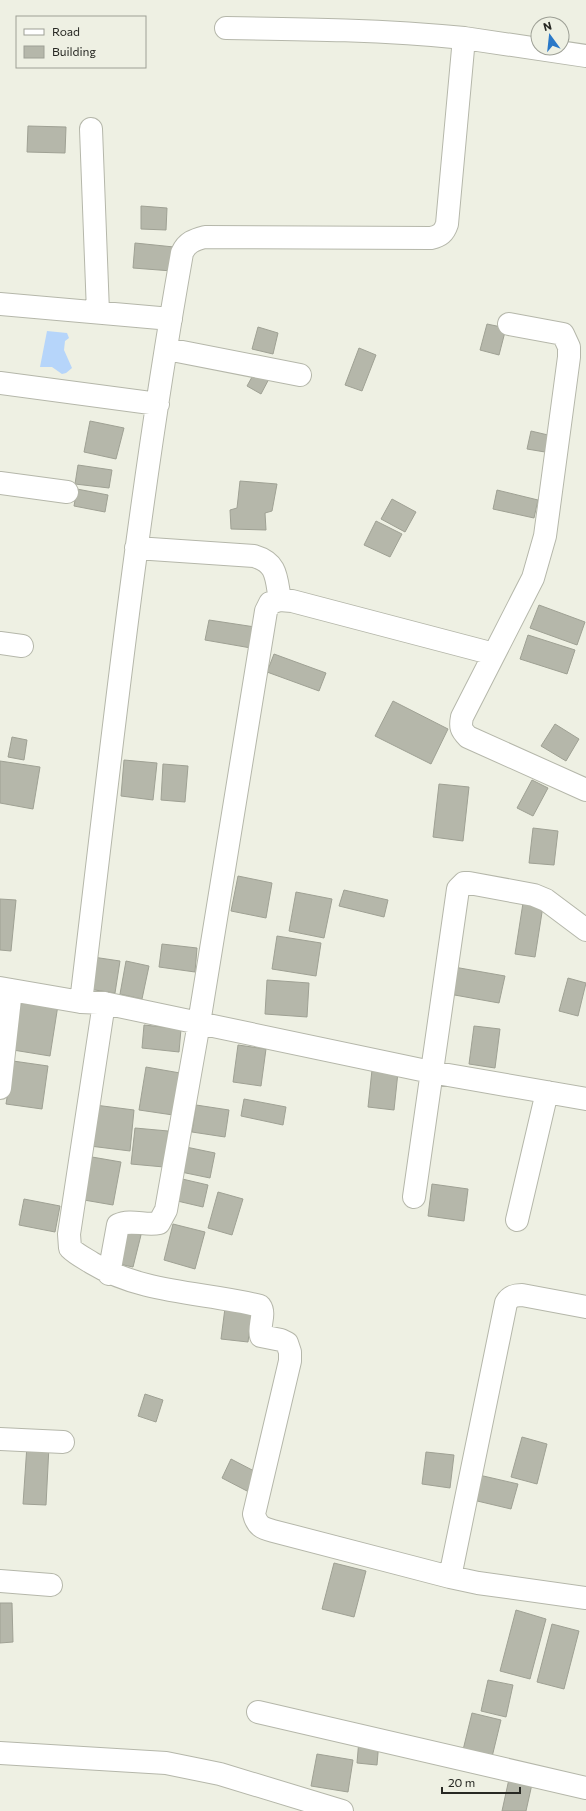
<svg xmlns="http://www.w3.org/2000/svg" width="586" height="1811" font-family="Commissioner,sans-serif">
<rect width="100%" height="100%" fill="#eef0e3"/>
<path fill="#b6d5fa" d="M47,331L67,333L69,338L65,341L64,350L72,368L66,373L62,374L52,367H40Z"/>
<path fill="#b5b7aa" stroke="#9fa194" d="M28,126L66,127L65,153L27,152Z
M141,206L167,208L166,230L141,229Z
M135,243L174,247L172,271L133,268Z
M487,324L506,328L499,355L480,350Z
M258,327L278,333L273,354L252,349Z
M359,348L376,355L362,391L345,385Z
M257,368L271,375L261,394L247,386Z
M90,421L124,428L116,459L84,452Z
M531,431L548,435L545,452L527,449Z
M78,465L112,470L109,488L75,484Z
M240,481L277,484L272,511L265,513L266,530L231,529L230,510L237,508Z
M77,489L108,495L105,512L74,506Z
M497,490L538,500L534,518L493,509Z
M392,499L416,512L405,532L381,519Z
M376,521L402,534L390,557L364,545Z
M539,605L585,622L577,645L530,628Z
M209,620L255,627L251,648L205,640Z
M528,635L575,650L567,674L520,659Z
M274,654L326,673L319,691L267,672Z
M393,701L448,729L431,764L375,736Z
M555,724L579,739L566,761L541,746Z
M12,737L27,740L24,760L8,757Z
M124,760L157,763L153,800L121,796Z
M0,761L40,767L33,809L0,803Z
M163,764L188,766L185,802L161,800Z
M532,780L548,788L533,816L517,808Z
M439,784L469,787L463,841L433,837Z
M533,828L558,831L554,865L529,863Z
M238,876L272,883L266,918L231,911Z
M344,890L388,900L384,917L339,906Z
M296,892L332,899L324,938L289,931Z
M0,899L16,900L11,951L0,950Z
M523,903L543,906L535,957L515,954Z
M277,936L321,943L316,976L272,969Z
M162,944L197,948L195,972L159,967Z
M93,957L120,961L115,993L88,989Z
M126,961L149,966L142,999L120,994Z
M454,967L505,976L499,1003L449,994Z
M568,978L586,983L578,1016L559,1011Z
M267,980L309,983L307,1017L265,1014Z
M22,998L58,1005L50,1056L13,1050Z
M144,1025L181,1029L179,1052L142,1048Z
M474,1026L500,1029L495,1068L469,1064Z
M238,1045L266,1049L261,1086L233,1082Z
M13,1061L48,1066L42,1109L6,1104Z
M146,1067L180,1073L173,1115L139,1110Z
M372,1070L398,1072L394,1110L368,1107Z
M244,1099L286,1107L283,1125L241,1116Z
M95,1105L134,1110L130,1151L90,1146Z
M196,1105L229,1110L225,1137L192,1132Z
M135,1128L168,1131L164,1167L131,1164Z
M186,1147L215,1153L210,1178L181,1172Z
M92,1157L121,1162L113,1205L84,1200Z
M178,1178L208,1185L203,1207L173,1200Z
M432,1184L468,1189L464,1221L428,1216Z
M218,1192L243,1199L232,1235L208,1228Z
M24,1199L60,1206L55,1232L19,1225Z
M173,1224L205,1232L195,1269L164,1260Z
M122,1230L141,1235L133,1267L114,1263Z
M225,1308L252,1311L248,1342L221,1339Z
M145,1394L163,1400L156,1422L138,1416Z
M522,1437L547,1444L537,1484L511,1477Z
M27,1445L49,1446L46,1505L23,1504Z
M426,1452L454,1455L450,1488L422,1484Z
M231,1459L256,1472L247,1491L222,1478Z
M479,1475L518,1484L511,1509L473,1500Z
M334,1563L366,1571L354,1617L322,1609Z
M0,1603H12L13,1642L0,1643Z
M516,1610L546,1619L530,1679L500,1671Z
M552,1624L579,1631L564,1689L537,1682Z
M488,1680L513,1685L506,1717L481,1711Z
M472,1713L501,1720L492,1757L463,1750Z
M359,1739L379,1741L377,1765L357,1763Z
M317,1754L353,1760L348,1792L311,1786Z
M509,1779L532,1784L526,1811H502Z"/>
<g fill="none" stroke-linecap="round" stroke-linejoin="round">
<defs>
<path id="minor" d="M226,28C306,29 385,30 464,38
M91,129L98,312
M0,304L171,319
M509,324L563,334L569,347V357L545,536L533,578L462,717C460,727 461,730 468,737L586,790
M167,349L300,375
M0,383L158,404
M0,483L67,492
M136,548L254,556C278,563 276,578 280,600
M0,643L22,646
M0,988L81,1002L104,1003L431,1072L586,1099
M81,1002C111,752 138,501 182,253C187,242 194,240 205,237L431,238C440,236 444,233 447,224L464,38L586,56
M104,1003L69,1234L70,1248C76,1254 84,1258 92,1263C143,1294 204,1292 260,1306C266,1314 258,1327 261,1336L281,1340L287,1343L290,1352V1361L254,1514C257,1526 262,1528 273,1531L450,1577L478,1583L586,1598
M0,1088L11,990
M414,1197L458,889L464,883H469L534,895L546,900L586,930
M517,1220L547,1092
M109,1274L118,1225C131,1219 146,1226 159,1223L166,1210L199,1023L266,611L270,603L280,600L292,601L494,654
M0,1439L63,1442
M450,1577L506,1303C510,1296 515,1295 522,1295L586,1307
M0,1581L51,1585
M258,1712L586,1788
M0,1753L166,1763L220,1774L342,1811"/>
</defs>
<use href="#minor" stroke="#b5b7aa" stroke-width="24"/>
<use href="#minor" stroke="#fff" stroke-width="22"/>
</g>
<rect x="16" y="16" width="130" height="52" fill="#eef0e3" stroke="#9ea096"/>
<rect x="24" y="29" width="20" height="6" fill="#ffffff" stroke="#9ea096"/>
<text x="52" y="36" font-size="12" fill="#272823">Road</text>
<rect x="24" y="46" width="20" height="12" fill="#b5b7aa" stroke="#9ea096"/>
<text x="52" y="56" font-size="12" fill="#272823">Building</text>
<g transform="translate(550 36) rotate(345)"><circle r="19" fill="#eef0e3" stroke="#9ea096"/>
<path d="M0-3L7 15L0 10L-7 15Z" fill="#2a78c8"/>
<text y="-6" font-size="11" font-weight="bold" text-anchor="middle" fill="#272823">N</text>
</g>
<path d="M442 1787v6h78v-6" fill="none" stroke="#272823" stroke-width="2"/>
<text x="448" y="1787" font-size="12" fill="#272823" stroke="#eef0e3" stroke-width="3" paint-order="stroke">20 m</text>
</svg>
